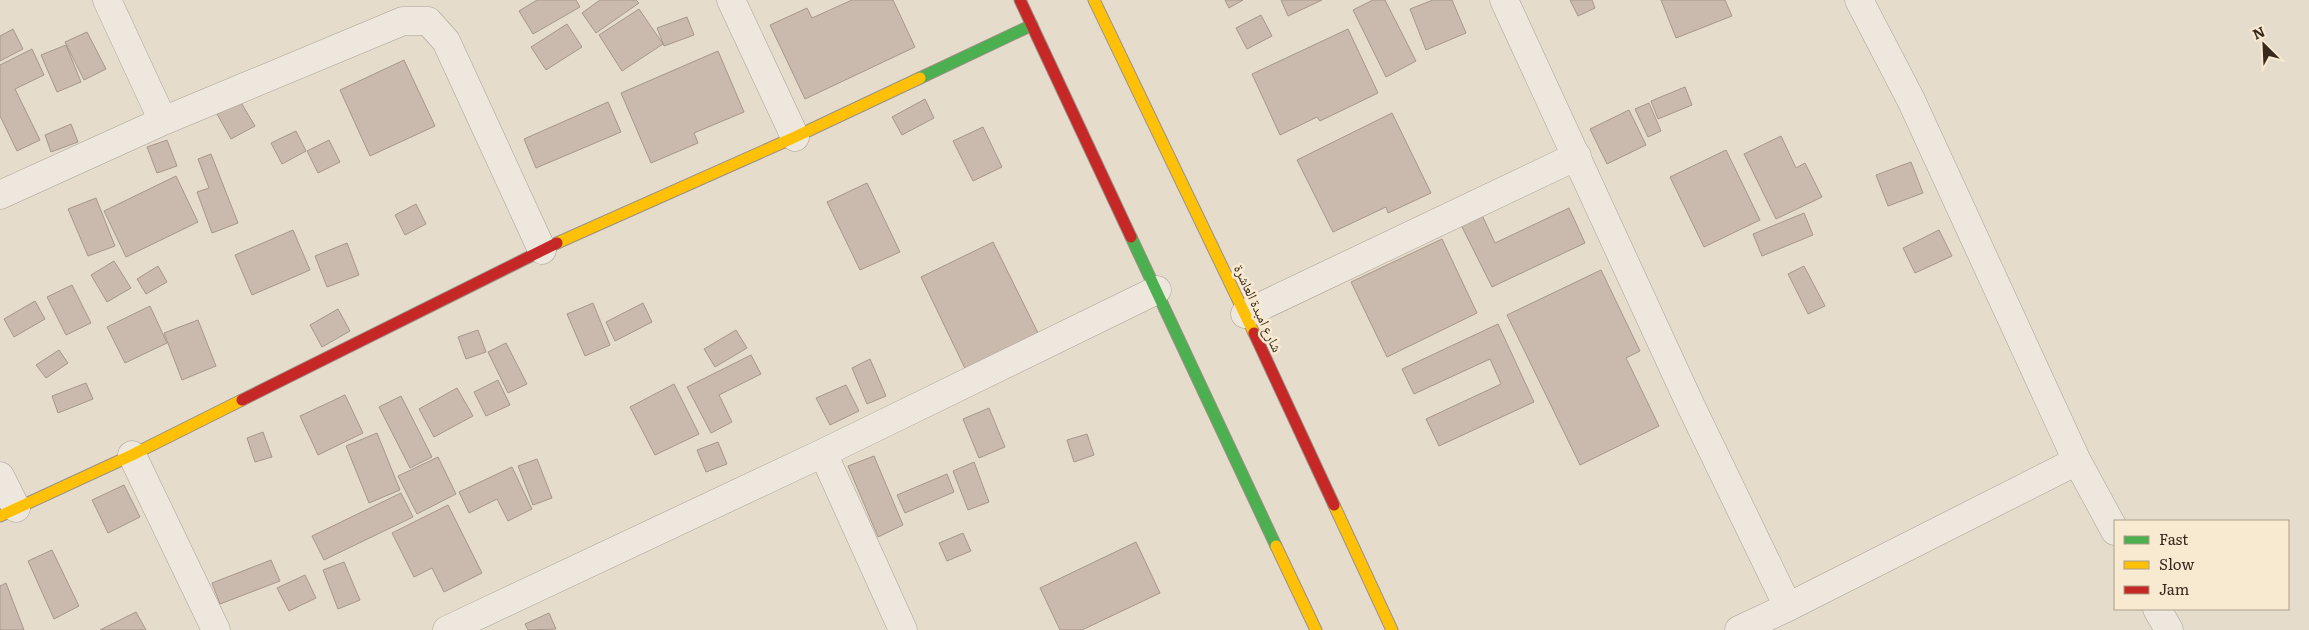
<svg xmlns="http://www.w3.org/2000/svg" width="2309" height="630" font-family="Literata,'Noto Naskh Arabic',serif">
<rect width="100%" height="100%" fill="#e6dccc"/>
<path fill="#c9baad" stroke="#a6978b" d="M537,0H576L580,7L533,34L519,11Z
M600,0H636L639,3L596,33L582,13Z
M852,0H893L915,47L805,99L770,25L807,8L812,18Z
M1225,0H1243L1229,8Z
M1281,0H1322L1288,16Z
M1373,0H1385L1416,61L1386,77L1353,10Z
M1433,0H1452L1466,33L1426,50L1410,9Z
M1570,0H1592L1595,8L1578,16Z
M1661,0H1725L1732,16L1676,38Z
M639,9L663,44L622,71L599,35Z
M1261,15L1272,36L1247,49L1236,28Z
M687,17L694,35L664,46L657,28Z
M567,24L582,47L546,70L531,47Z
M13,29L23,49L0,61V36Z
M1348,29L1378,93L1320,121L1317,117L1280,135L1252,74Z
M87,32L106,69L84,80L65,42Z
M66,45L81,82L57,92L41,55Z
M32,49L44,75L15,89L40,140L17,151L0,116V65Z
M718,51L744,112L694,133L698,143L651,163L621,93Z
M404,60L435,126L370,156L340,90Z
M1685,87L1692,105L1658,119L1651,101Z
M925,99L934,118L902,135L892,117Z
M240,101L255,126L231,139L217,114Z
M608,102L621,132L536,168L524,139Z
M1649,103L1661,131L1648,137L1635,109Z
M1629,110L1646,145L1607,164L1590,129Z
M1392,113L1431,193L1388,213L1386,207L1333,232L1297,160Z
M71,124L78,142L51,152L45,135Z
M983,127L1002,167L973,181L953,141Z
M296,131L306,151L282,164L271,143Z
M1781,136L1796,168L1805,163L1822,197L1776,219L1744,154Z
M167,140L177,166L157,173L147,147Z
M329,140L340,162L318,173L307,151Z
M1726,150L1760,220L1704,247L1670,177Z
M211,154L238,223L212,233L197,192L209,188L198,159Z
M1911,162L1923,193L1888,206L1876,175Z
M176,176L198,222L126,257L104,211Z
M867,183L900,252L860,270L827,202Z
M96,198L115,246L88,256L68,209Z
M416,204L426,224L405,235L395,215Z
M1569,208L1585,243L1492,287L1461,225L1482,215L1495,243Z
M1804,213L1813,235L1762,256L1753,234Z
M293,230L310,270L252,295L235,255Z
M1939,230L1952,256L1915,273L1903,248Z
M1442,239L1477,313L1387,357L1351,282Z
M993,242L1045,347L972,383L921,277Z
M347,243L359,275L327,287L315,256Z
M114,261L131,288L107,302L91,275Z
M158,266L167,282L146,294L137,279Z
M1804,266L1825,306L1808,314L1788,274Z
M1601,270L1640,351L1626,358L1659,426L1580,465L1507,315Z
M72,285L91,323L66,335L47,297Z
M35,301L45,319L14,337L4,319Z
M593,303L610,345L585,356L567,314Z
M643,303L652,322L615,341L606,322Z
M150,306L167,343L125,363L107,327Z
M338,309L350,331L322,347L310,325Z
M198,320L216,366L182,380L164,333Z
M1498,324L1534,402L1439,446L1426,419L1501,384L1490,359L1414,394L1402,369Z
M478,330L486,352L466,359L458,337Z
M736,330L747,348L715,367L704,349Z
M506,343L527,384L508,393L488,352Z
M59,350L68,363L46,378L36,365Z
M751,355L761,374L719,395L732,422L711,433L687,387Z
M870,359L886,396L867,404L852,368Z
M498,380L510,405L486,416L474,392Z
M86,383L93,399L58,413L52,396Z
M674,384L699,434L655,455L630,407Z
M846,385L859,411L830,425L816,398Z
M457,388L473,416L434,437L419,409Z
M345,395L363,433L318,455L300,416Z
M401,396L432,457L410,468L379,407Z
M989,408L1005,447L979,458L963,419Z
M263,432L272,457L255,462L247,438Z
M377,433L400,490L369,503L346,446Z
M1087,434L1094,455L1074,462L1067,440Z
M718,442L727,464L706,472L697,450Z
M874,456L903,525L878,537L848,466Z
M438,457L456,494L417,514L398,476Z
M537,459L552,498L533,505L518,466Z
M974,462L989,502L968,510L953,471Z
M512,467L532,509L508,521L497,499L469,513L459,492Z
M947,474L954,492L905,513L897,495Z
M124,485L140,517L108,533L92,500Z
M401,493L413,517L324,560L312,536Z
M448,505L482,573L444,592L432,568L414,577L392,533Z
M963,533L971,551L947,561L939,543Z
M1136,542L1160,593L1082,630H1060L1040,588Z
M52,550L79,606L54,619L28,561Z
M271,560L280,581L220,604L212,583Z
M344,562L360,600L338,609L323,570Z
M305,575L316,598L289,611L277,588Z
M6,583L24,630H0V586Z
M136,612L146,630H100Z
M549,613L556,629L528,630L525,624Z"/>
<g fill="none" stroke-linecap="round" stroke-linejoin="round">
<defs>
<path id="street" d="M107,0L163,121
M731,0L795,137
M1504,0L1690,404L1788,607
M0,195L163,121L403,21H428L446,41L542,250
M1245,314L1577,156
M823,453L903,630
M132,455L216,630
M2077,461L2115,531
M0,476L16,508
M2157,609L2169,630
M447,630L823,453L1157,290
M1739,630L1788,607L2077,461L1911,100L1859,0"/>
<path id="fast" d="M920,78L1032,25
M1131,237L1276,546"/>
<path id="slow" d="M1094,0L1254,333
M557,243L795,137L920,78
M1334,505L1392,630
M0,516L132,455L242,400
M1276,546L1316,630"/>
<path id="jam" d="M1020,0L1131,237
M1254,333L1334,505
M242,400L557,243"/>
</defs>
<use href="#street" stroke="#aaa195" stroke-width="29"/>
<use href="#fast" stroke="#9a9185" stroke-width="13"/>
<use href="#slow" stroke="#9a9185" stroke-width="13"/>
<use href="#jam" stroke="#9a9185" stroke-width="13"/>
<use href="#street" stroke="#ede7dd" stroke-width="28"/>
<use href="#fast" stroke="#4caf50" stroke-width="11"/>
<use href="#slow" stroke="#ffc107" stroke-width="11"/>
<use href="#jam" stroke="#c62828" stroke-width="11"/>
</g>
<g text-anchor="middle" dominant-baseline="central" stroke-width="5" stroke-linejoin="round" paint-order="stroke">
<g font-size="14" fill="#39291c" stroke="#f7ead1">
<text transform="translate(1259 308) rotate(65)">شارع امبدة العاشرة</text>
</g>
</g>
<rect x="2114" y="520" width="175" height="90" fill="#f7ead1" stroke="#ab9d89"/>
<rect x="2124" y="536" width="25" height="8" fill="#4caf50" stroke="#ab9d89"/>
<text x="2159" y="545" font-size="15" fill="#39291c">Fast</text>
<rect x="2124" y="561" width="25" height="8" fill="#ffc107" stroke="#ab9d89"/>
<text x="2159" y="570" font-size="15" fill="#39291c">Slow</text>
<rect x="2124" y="586" width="25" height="8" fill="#c62828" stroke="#ab9d89"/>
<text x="2159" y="595" font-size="15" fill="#39291c">Jam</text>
<g transform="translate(2264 45) rotate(336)" stroke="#f7ead1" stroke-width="4" paint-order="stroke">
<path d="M0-4L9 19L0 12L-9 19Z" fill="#39291c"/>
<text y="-8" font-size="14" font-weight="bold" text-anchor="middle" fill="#39291c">N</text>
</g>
</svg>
